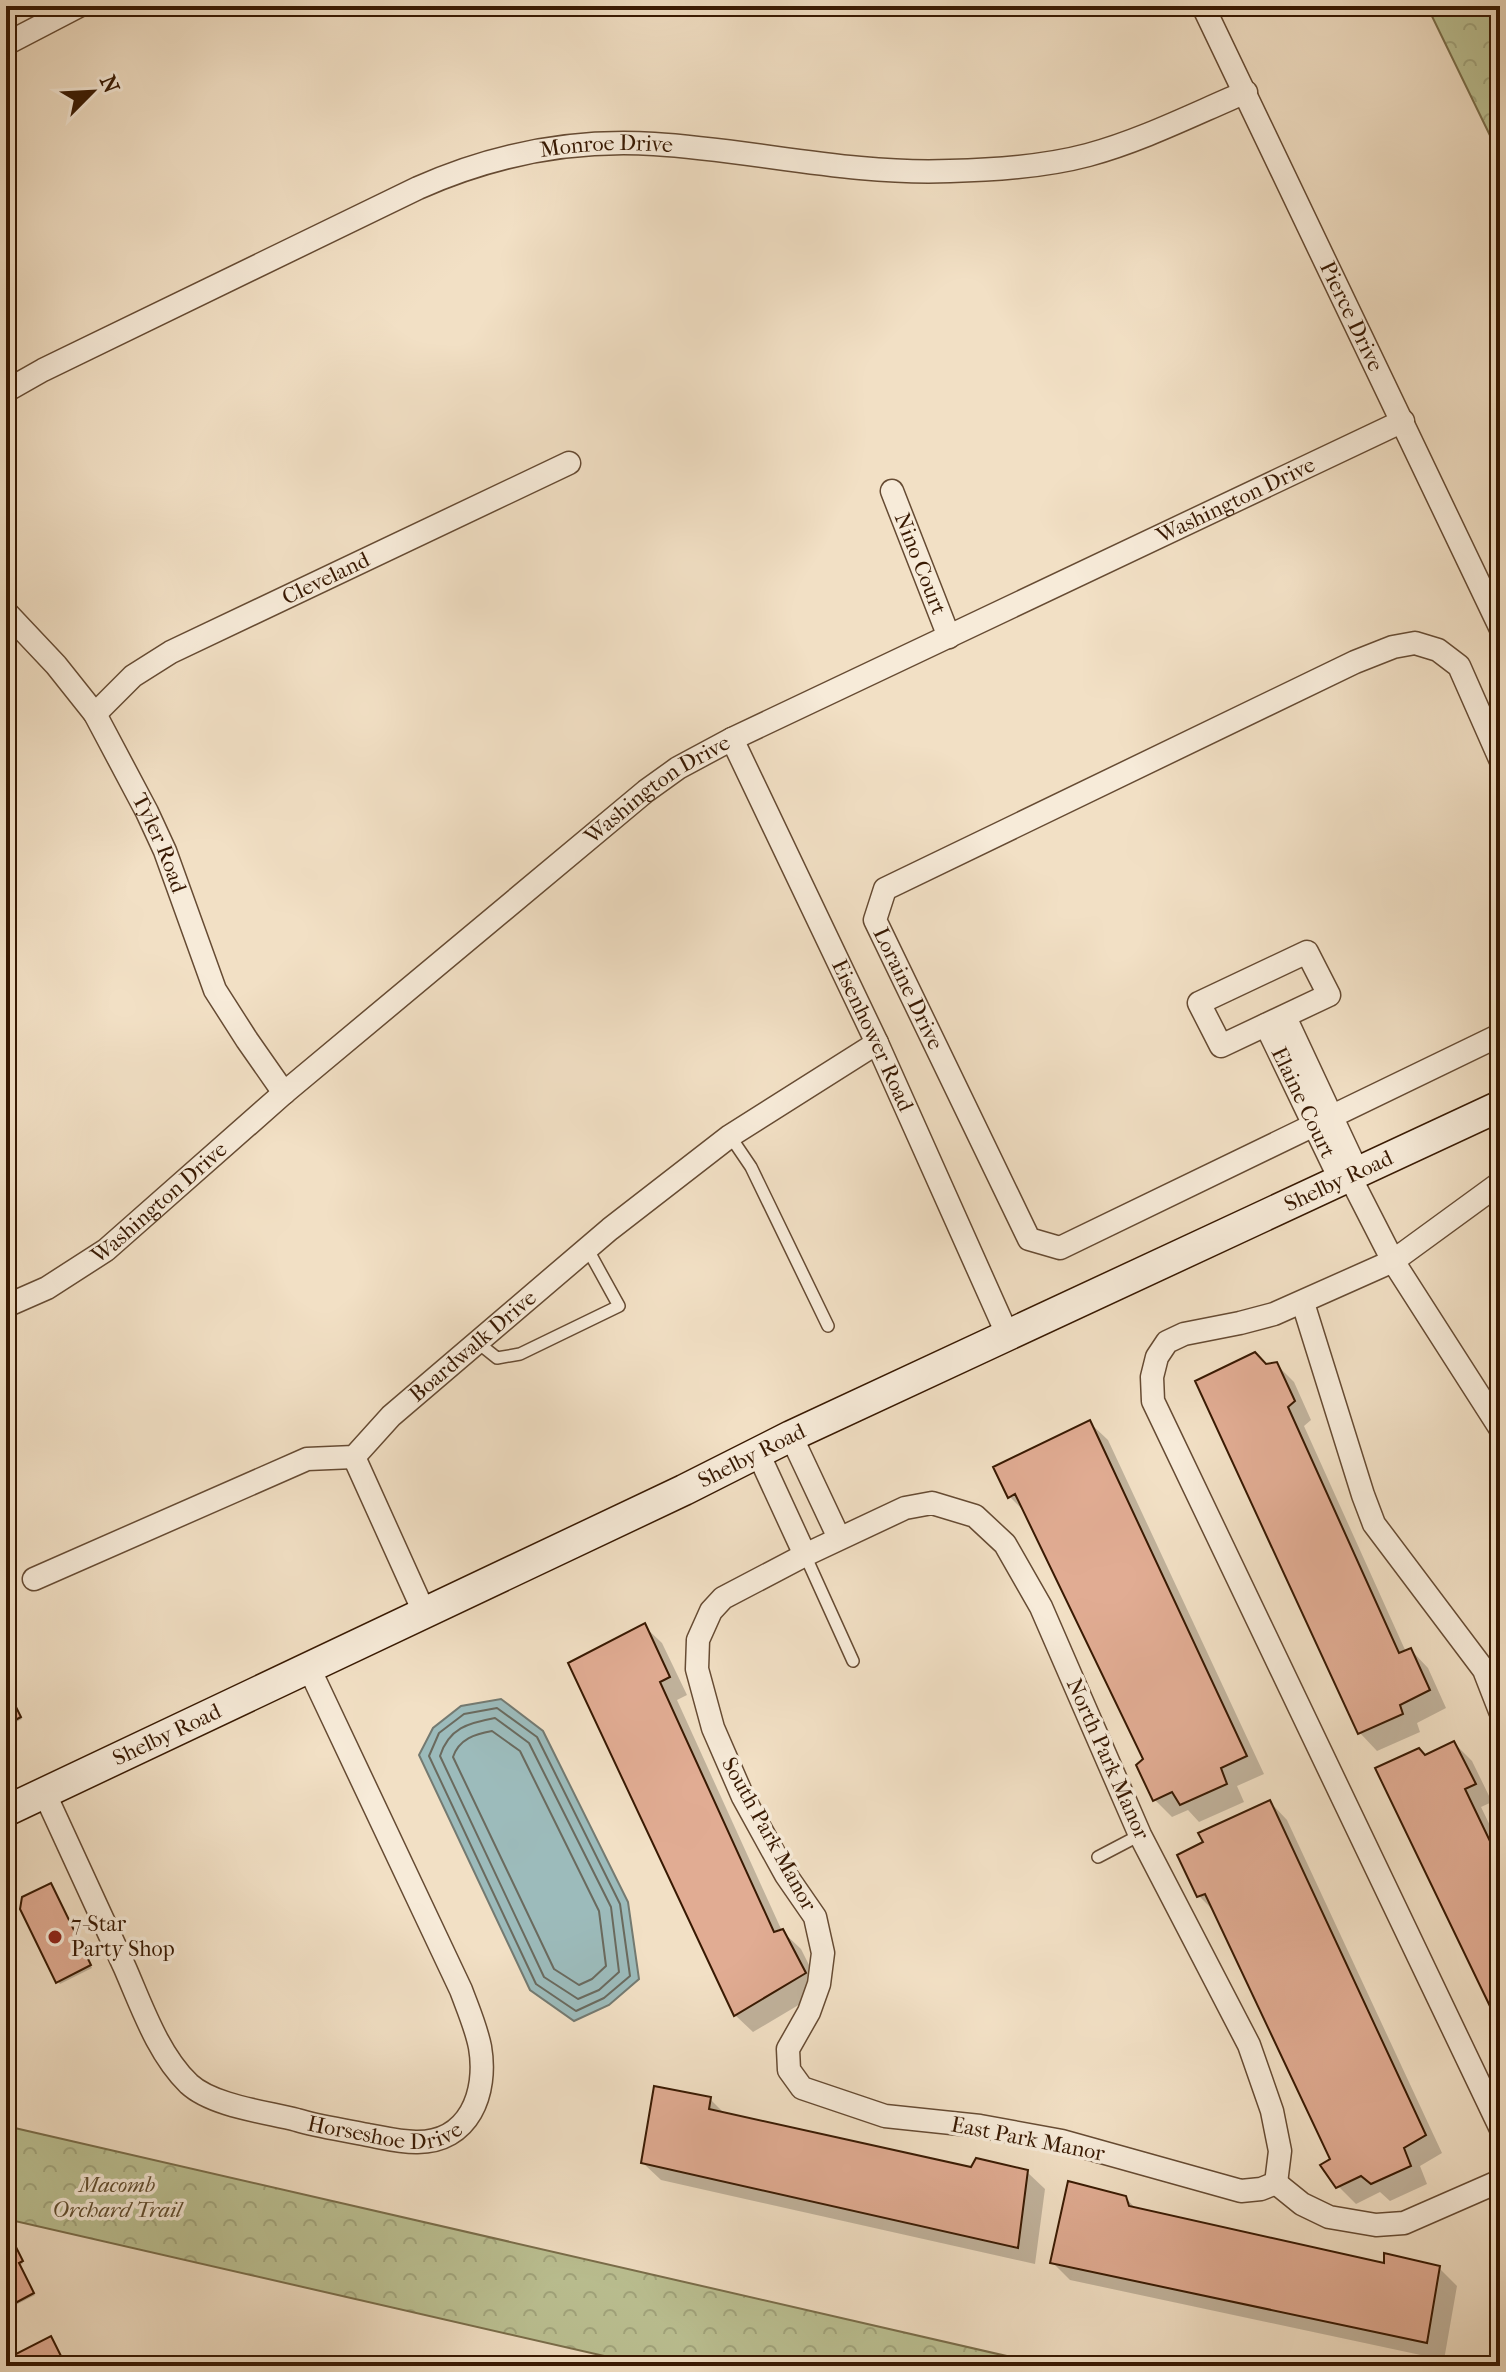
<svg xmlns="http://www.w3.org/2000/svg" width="1506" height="2372" font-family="'IM FELL French Canon',serif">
<defs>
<pattern id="forest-crowns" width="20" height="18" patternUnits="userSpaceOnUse" patternTransform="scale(2)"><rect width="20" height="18" fill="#bcc294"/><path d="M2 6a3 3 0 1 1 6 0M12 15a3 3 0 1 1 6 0" fill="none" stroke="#a2a67e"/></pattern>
</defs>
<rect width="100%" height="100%" fill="#f2e0c5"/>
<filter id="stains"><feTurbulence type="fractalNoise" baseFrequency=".0025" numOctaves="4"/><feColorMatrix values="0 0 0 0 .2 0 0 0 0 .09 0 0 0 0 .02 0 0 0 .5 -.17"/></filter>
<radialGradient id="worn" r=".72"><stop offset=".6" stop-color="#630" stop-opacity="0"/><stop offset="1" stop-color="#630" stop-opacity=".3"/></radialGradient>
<path fill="url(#forest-crowns)" stroke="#7a6e4b" stroke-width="2" d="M1427,6H1500V156Z
M6,2126L1050,2366H648L6,2219Z"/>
<path fill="#9cbbbb" stroke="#747a71" stroke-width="2" d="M501,1699L543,1731L628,1902L639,1979L609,2005L574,2021L530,1990L419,1755L433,1728L461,1706Z"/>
<path fill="#0003" d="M1276,1364L1294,1382L1311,1420L1304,1426L1406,1652L1411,1650L1428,1668L1446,1708L1417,1723L1420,1732L1377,1751L1360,1733L1267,1366Z
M1090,1423L1108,1440L1264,1774L1237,1786L1244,1802L1199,1822L1188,1810L1172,1817L1154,1799L1146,1759L1027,1514L1009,1496Z
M644,1626L662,1643L687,1695L677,1700L782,1931L801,1949L822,1991L753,2032L735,2015Z
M6,1687L22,1719L6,1727Z
M1454,1743L1472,1761L1492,1802L1481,1807L1500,1846V2023L1425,1757Z
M1270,1802L1287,1820L1442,2153L1420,2166L1427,2184L1390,2201L1380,2192L1356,2204L1338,2186L1333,2159L1216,1913L1199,1896L1205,1843Z
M53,1888L92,1968L60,1984L58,1981Z
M710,2099L725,2114L972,2170L1027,2172L1045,2189L1035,2264L661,2180L643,2163Z
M1125,2197L1137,2210L1386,2266L1439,2268L1457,2286L1444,2360L1070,2280L1052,2262Z
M6,2244L13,2247L23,2263L19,2266L35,2295L6,2310Z"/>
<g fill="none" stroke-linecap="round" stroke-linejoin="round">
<path stroke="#6a6a5e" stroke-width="2" d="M497,1708L537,1737L620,1904L630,1976L604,1998L576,2011L536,1984L429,1756L439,1733L464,1714Z
M495,1718L529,1743L611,1907L619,1972L599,1990L578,1999L544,1977L440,1756C449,1728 468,1723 495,1718Z
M492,1731L520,1751L599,1911L606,1966L592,1979L579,1985L554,1969L453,1757C459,1739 475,1734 492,1731Z"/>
</g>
<path fill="#e1ac93" stroke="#381902" stroke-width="2" d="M1255,1352L1266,1364L1277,1362L1295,1401L1288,1407L1399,1653L1411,1648L1430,1690L1400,1705L1403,1714L1358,1734L1195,1381Z
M1090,1420L1247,1756L1221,1768L1227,1784L1180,1805L1172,1792L1153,1801L1136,1765L1143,1759L1015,1494L1008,1498L993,1467Z
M645,1623L670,1677L660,1682L774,1932L783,1929L806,1973L734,2016L568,1663Z
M11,1697L21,1717L6,1725V1700Z
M1454,1741L1476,1784L1465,1789L1500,1862V2027L1375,1768L1419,1748L1425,1755Z
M1270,1800L1426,2135L1404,2148L1411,2166L1371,2184L1361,2176L1336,2188L1320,2165L1330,2159L1205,1894L1197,1897L1177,1855L1203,1842L1198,1833Z
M51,1883L91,1965L56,1983L20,1909L22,1897Z
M654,2086L711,2097L709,2109L971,2167L976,2158L1028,2170L1018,2248L641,2163Z
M1068,2181L1126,2196L1129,2206L1384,2263V2253L1440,2266L1427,2343L1050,2263Z
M6,2242L11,2243L14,2248L16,2247L23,2261L19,2263L34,2293L6,2308Z
M51,2336L66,2366H6V2359Z"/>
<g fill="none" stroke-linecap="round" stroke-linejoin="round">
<defs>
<path id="lane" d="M730,1136L751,1167L828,1326
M477,1342L497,1358L520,1354L619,1306L587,1248
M805,1555L853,1661
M1098,1857L1140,1835"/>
<g id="street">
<path id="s1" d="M1203,6L1500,627"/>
<path d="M6,44L79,6"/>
<path id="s2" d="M6,391L43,370L418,188C492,155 573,139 654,144C753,150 850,175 950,171C996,170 1043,167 1088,155C1143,140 1194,114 1246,92"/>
<path id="s3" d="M892,491L949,637"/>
<path id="s4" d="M6,612L56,665L95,714L147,812L165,851L215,990L247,1040L284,1093"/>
<path id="s5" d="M95,714L133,676L171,652L569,463"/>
<path id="s6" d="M732,739L877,1043L1008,1336"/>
<path id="s7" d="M1500,759L1459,666L1438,650L1415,643L1393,647L1355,662L885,889L875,920L1029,1239L1060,1248L1500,1035"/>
<path d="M1307,952L1329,995L1221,1046L1199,1003Z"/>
<path d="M1285,1017L1357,1171"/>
<path id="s8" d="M1266,1025L1340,1179"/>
<path d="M1349,1175L1393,1261L1500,1428"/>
<path d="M1500,1183L1393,1261L1274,1314L1240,1323L1184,1334L1167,1342L1157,1357L1152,1377L1153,1401L1500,2127"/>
<path d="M1303,1303L1363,1495L1374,1524L1484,1670L1500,1711"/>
<path id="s9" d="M6,1306L47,1288L106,1250L284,1093L646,791L678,768L732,739L1403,421"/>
<path d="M791,1436L839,1538"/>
<path d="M758,1453L805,1555"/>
<path d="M354,1457L424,1612"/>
<path d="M932,1503L975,1516L1005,1544L1041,1607L1140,1835L1249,2045L1272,2111L1280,2151L1276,2183L1261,2189L1241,2191L1062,2141L980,2126L885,2116L802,2088L789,2070L788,2049L809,2012L819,1984L823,1953L815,1917L786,1875L743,1797L713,1728L697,1669L698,1640L711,1611L723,1598L805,1555L905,1508Z"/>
<path id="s10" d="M34,1579L307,1459L354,1457L391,1416L610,1229L730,1136L877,1043"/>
<path id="s11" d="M44,1792C71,1851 98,1909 125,1968C142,2007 158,2054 189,2084C213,2106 266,2112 297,2120C320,2127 345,2130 368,2135C384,2138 400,2142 416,2142C469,2143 488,2093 480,2047C476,2027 468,2009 461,1990L309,1668"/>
<path d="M1276,2183L1302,2204L1329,2217L1376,2225L1404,2223L1500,2181"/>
</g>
<g id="secondary">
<path id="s12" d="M6,1811L684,1490L791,1436L1500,1106"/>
</g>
</defs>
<use href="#lane" stroke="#664b33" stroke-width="14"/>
<use href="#street" stroke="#664b33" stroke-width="25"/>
<use href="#secondary" stroke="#381902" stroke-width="33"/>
<use href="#lane" stroke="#f7ebd9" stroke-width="11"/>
<use href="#street" stroke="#f7ebd9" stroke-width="22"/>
<use href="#secondary" stroke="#f7ebd9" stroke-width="30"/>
</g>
<circle fill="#8f2418" stroke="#f7ebd9" stroke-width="3" cx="55" cy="1937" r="8"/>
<g text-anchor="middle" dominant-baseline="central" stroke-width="7" stroke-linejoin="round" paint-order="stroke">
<g font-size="22" fill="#381902" stroke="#f7ebd9">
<text stroke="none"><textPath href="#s2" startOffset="654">Monroe Drive</textPath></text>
<text stroke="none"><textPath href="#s1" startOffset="344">Pierce Drive</textPath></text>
<text stroke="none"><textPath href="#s9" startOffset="1482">Washington Drive</textPath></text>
<text stroke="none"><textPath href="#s3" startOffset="78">Nino Court</textPath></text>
<text stroke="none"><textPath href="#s5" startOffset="270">Cleveland</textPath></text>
<text stroke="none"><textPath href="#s9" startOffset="834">Washington Drive</textPath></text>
<text stroke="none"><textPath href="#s4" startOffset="280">Tyler Road</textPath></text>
<text stroke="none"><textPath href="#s7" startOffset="846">Loraine Drive</textPath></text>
<text stroke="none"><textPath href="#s6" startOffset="328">Eisenhower Road</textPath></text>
<text stroke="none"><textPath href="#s8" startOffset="86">Elaine Court</textPath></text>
<text stroke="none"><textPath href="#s12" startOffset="1474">Shelby Road</textPath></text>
<text stroke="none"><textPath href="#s9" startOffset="186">Washington Drive</textPath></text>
<text stroke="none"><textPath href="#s10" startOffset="508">Boardwalk Drive</textPath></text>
<text stroke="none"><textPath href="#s12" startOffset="826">Shelby Road</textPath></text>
<text stroke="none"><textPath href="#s12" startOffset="178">Shelby Road</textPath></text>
<text transform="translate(1108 1759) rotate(66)">North Park Manor</text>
<text transform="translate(769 1834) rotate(61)">South Park Manor</text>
<text stroke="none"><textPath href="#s11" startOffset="532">Horseshoe Drive</textPath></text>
<text transform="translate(1028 2139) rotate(11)">East Park Manor</text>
</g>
<g font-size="22" fill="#381902" stroke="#f7ebd9" text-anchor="start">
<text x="71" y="1924">7-Star<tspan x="71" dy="25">Party Shop</tspan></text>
</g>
<g font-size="22" font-style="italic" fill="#604c2e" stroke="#f7ebd9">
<text x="117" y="2185">Macomb<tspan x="117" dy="25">Orchard Trail</tspan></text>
</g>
</g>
<rect width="1506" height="2372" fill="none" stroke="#f2e0c5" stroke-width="32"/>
<rect x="8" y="8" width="1490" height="2356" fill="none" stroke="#381902" stroke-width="4"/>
<rect x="16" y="16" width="1474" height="2340" fill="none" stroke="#381902" stroke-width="2"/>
<g transform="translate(92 92) rotate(66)" stroke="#f7ebd9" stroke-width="6" paint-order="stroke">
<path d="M0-6L14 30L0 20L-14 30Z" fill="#381902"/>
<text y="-12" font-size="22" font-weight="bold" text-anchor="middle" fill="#381902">N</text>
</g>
<rect width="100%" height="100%" filter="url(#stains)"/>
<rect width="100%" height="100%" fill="url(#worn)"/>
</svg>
